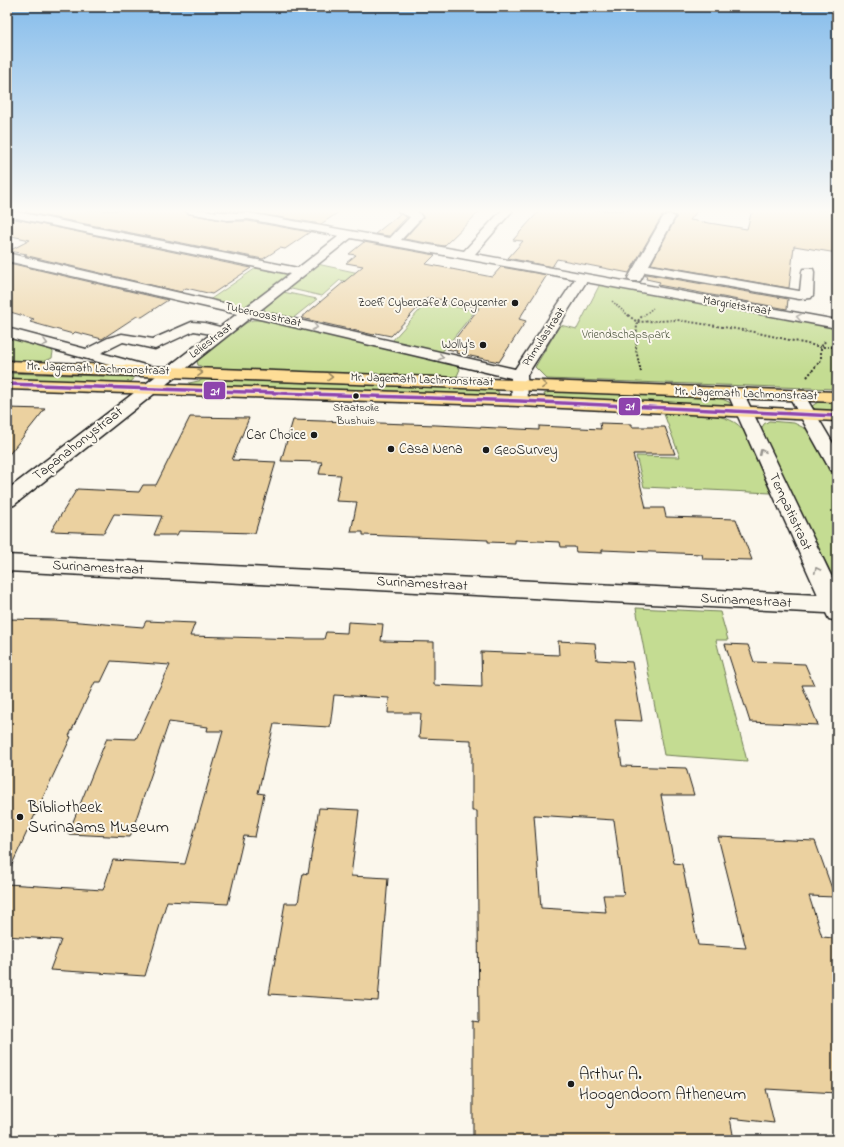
<svg xmlns="http://www.w3.org/2000/svg" width="844" height="1147" font-family="'Indie Flower',sans-serif">
<rect width="100%" height="100%" fill="#fbf7ec"/>
<filter id="ink" filterUnits="userSpaceOnUse"><feTurbulence type="fractalNoise" baseFrequency=".025" numOctaves="2"/><feDisplacementMap in="SourceGraphic" scale="8" xChannelSelector="R" yChannelSelector="G"/><feConvolveMatrix kernelMatrix="1 2 1 2 8 2 1 2 1" color-interpolation-filters="sRGB"/></filter>
<g filter="url(#ink)">
<path fill="#c4dc92" stroke="#707c57" d="M317,264L373,276L363,285L340,280L322,296L287,288Z
M259,266L287,273V276L250,306L240,308L208,301Z
M600,284L837,328V389L547,379L535,367L560,325L577,329Z
M283,292L317,299L292,319L265,313L264,307Z
M428,301L475,311L441,353L391,342Z
M253,320H263L452,363L460,369L457,376L452,377L205,368L198,365L197,361L203,355L246,323Z
M7,337L50,349L53,352L52,358L41,363H7Z
M7,373L131,377L134,378L131,382L125,383L7,380Z
M203,380H228L491,389L497,390L499,393L495,396L272,389L190,385L189,383Z
M553,391L722,399L729,402L731,405L729,407L548,399L545,397L544,394Z
M818,402H837V413L817,411L812,406Z
M664,414C688,415 732,409 745,433L771,493L644,487L636,456L680,457Z
M769,421L794,423L808,430L837,482V585L760,431L764,424Z
M636,608L720,612L728,640H716L747,761L664,755Z"/>
<path fill="#ebd1a0" stroke="#1c1c1c" fill-rule="evenodd" d="M29,210H183L189,214L227,221H248L310,232L285,249L280,248L263,259L25,212Z
M215,210H342L321,224L248,212Z
M418,210H481L444,246L404,239L423,218Z
M540,210H698L690,220L747,229L752,210H837V253L794,246L789,288L651,264L676,218V216L668,213L662,216L629,273L557,259L552,267L508,258L523,241L513,240Z
M400,214L407,217L389,236L375,234Z
M11,218L251,268L212,294L186,288L181,292L24,255L27,254L9,251L30,240L7,235V220Z
M364,242L435,255L426,264L492,277L501,267L547,275L519,319L526,321L499,362L456,353L457,351L447,349L479,308L428,297L391,336L376,333L374,335L301,318L363,266L346,263L356,255L349,254Z
M9,263L168,300L142,317L137,316L102,339L75,332L73,334L30,322L34,319L7,311V264Z
M646,274L788,299L787,309L658,285L660,282L646,279L647,276H645Z
M7,408L45,409L7,457Z
M190,417L249,418L232,460L276,462L255,533L179,531L177,535H154L162,516L114,514L104,533L51,531L77,489L139,492L143,485H156Z
M293,420L436,425L539,430V426L601,429L600,423L632,424V427H665L675,454H633L646,508H664L666,517L736,519L752,560L703,559L702,554L602,550V553L576,552L575,547H561L560,542L515,540V543L488,542V540L363,535V532H351L357,502L336,501L341,475L319,474L322,462L281,461Z
M7,619L54,620L143,627L146,621L195,623L190,636L302,639H324L326,632L347,633L348,622L383,624L381,641L434,642V685L482,687L481,652L559,655L558,641L595,643L597,660L632,662L642,721L615,720L622,766L686,768L694,795H661L674,863L682,864L698,945L746,948L718,837L815,841L835,897L809,896L822,937L834,938L837,949V1093L766,1089L774,1123L730,1118L734,1140L473,1139V1021L479,1022L477,811H472V745H471V740L419,738L421,713H388L389,698L334,695L330,727L274,724L258,793L264,794L255,837L244,836L228,904L167,901L145,976L50,970L61,940L7,936V884L103,890L113,860L185,864L223,731H207L208,727L169,722L130,837L68,834L107,738L136,739L170,665L111,661L101,682H95L69,736L71,737L7,875ZM534,815L614,820L624,895H603L606,912L541,908Z
M725,644L748,645L754,662L805,664L814,685H802L818,725L750,722Z
M319,808L359,810L351,876L388,878L378,1001L269,994L285,903H298L303,873L308,874Z"/>
<g fill="none" stroke-linecap="round" stroke-linejoin="round">
<defs>
<path id="minor" d="M7,210L298,268L339,236L248,219L227,220L189,213L184,210C205,209 226,214 248,213L390,238L410,217L399,212L398,210H414L417,211L422,217L401,240L464,251L502,210H513L475,254L837,320V328L586,282L527,375L528,401L526,405L520,406L514,405L512,401L511,378L251,317L14,505L7,507V490L211,334L194,331L155,349L123,342L101,353L152,367L154,370L152,373L146,375L7,337V328L86,349L108,338L122,334L153,339L192,322L204,323L220,327L237,314L7,261V253L245,308L290,274L7,216ZM351,238L575,279L515,369L259,311Z
M669,214L675,217L649,265L799,291H800L802,272L803,269H813L814,272L813,295L811,298L799,299L645,272L640,281H630L628,278L663,217Z
M736,389L742,390L744,394L837,588V621L829,619L826,613L7,571V555L818,595L728,394L730,390Z
M797,391L803,392L805,396L837,450V472L830,470L828,466L789,396L791,392Z"/>
<path id="major" d="M7,361L837,392V402L7,371Z
M7,379L520,396L837,411V421L520,406L7,389Z"/>
</defs>
<use href="#minor" stroke="#1c1c1c" stroke-width="3"/>
<use href="#major" stroke="#1c1c1c" stroke-width="3"/>
<path stroke="#1c1c1c" stroke-width="1.5" stroke-dasharray="1.5 1.5" stroke-linecap="butt" d="M612,301L629,316
M643,316L653,308"/>
<path stroke="#1c1c1c" stroke-width="2" stroke-dasharray="2 2" stroke-linecap="butt" d="M628,315L637,322L677,320L749,331L821,347H837
M641,372L636,350L637,322L643,315
M807,377L821,360V347L826,340"/>
<use href="#minor" fill="#fbf7ec" fill-rule="evenodd"/>
<use href="#major" fill="#fedd96" fill-rule="evenodd"/>
<defs>
<path id="bus-1" d="M7,384L520,401L837,416"/>
</defs>
<use href="#bus-1" stroke="#fbf7ec" stroke-width="5.5"/>
<use href="#bus-1" stroke="#8e44ad" stroke-width="3.5"/>
</g>
<defs><path id="oneway-chevron" d="M-2-3.5L2.5 0L-2 3.5" fill="none" stroke-width="1.6" stroke-linecap="round" stroke-linejoin="round"/></defs>
<g stroke="#97948e">
<use href="#oneway-chevron" transform="translate(799 317) rotate(-170)"/>
<use href="#oneway-chevron" transform="translate(315 327) rotate(13)"/>
<use href="#oneway-chevron" transform="translate(45 343) rotate(15)"/>
<use href="#oneway-chevron" transform="translate(441 357) rotate(13)"/>
<use href="#oneway-chevron" transform="translate(762 452) rotate(-115)"/>
<use href="#oneway-chevron" transform="translate(817 570) rotate(-115)"/>
</g>
<g stroke="#98865f">
<use href="#oneway-chevron" transform="translate(200 373) rotate(2)"/>
<use href="#oneway-chevron" transform="translate(330 377) rotate(2)"/>
<use href="#oneway-chevron" transform="translate(544 385) rotate(3)"/>
</g>
</g>
<linearGradient id="sky" x2="0" y2="1"><stop stop-color="#85bceb"/><stop offset="0.57" stop-color="#fdfbf6"/><stop offset="1" stop-color="#fdfbf6" stop-opacity="0"/></linearGradient>
<rect width="844" height="370" fill="url(#sky)"/>
<g fill="#1c1c1c" stroke="#fbf7ec" stroke-width="1.5">
<circle cx="515" cy="303" r="4"/>
<circle cx="483" cy="345" r="4"/>
<circle cx="356" cy="396" r="3.5"/>
<circle cx="314" cy="435" r="4"/>
<circle cx="391" cy="449" r="4"/>
<circle cx="486" cy="450" r="4"/>
<circle cx="20" cy="817" r="4"/>
<circle cx="571" cy="1084" r="4"/>
</g>
<g text-anchor="middle" dominant-baseline="central" stroke-width="4" stroke-linejoin="round" paint-order="stroke">
<g font-size="11" fill="#1c1c1c" stroke="#fbf7ec">
<text x="356" y="408">Staatsolie<tspan x="356" dy="13">Bushuis</tspan></text>
</g>
<g font-size="12" fill="#1c1c1c" stroke="#fbf7ec" text-anchor="end">
<text x="507" y="303">Zoeff Cybercafe &amp; Copycenter</text>
<text x="475" y="345">Wolly's</text>
</g>
<g font-size="12" fill="#1c1c1c" stroke="#fbf7ec">
<text transform="translate(737 306) rotate(10)">Margrietstraat</text>
<text transform="translate(263 315) rotate(13)">Tuberoosstraat</text>
<text transform="translate(544 337) rotate(-57)">Primulastraat</text>
<text transform="translate(211 341) rotate(-37)">Leliestraat</text>
<text transform="translate(98 369) rotate(2)">Mr. Jagernath Lachmonstraat</text>
<text transform="translate(422 380) rotate(2)">Mr. Jagernath Lachmonstraat</text>
<text transform="translate(746 394) rotate(2)">Mr. Jagernath Lachmonstraat</text>
</g>
<g font-size="12" fill="#4e563f" stroke="#fbf7ec">
<text x="626" y="335">Vriendschapspark</text>
</g>
<g font-size="14" fill="#1c1c1c" stroke="#fbf7ec" text-anchor="start">
<text x="306" y="435" text-anchor="end">Car Choice</text>
<text x="399" y="449">Casa Nena</text>
<text x="494" y="450">GeoSurvey</text>
</g>
<g font-size="14" fill="#1c1c1c" stroke="#fbf7ec">
<text transform="translate(78 444) rotate(-38)">Tapanahonystraat</text>
<text transform="translate(790 512) rotate(65)">Tempatistraat</text>
<text transform="translate(98 568) rotate(3)">Surinamestraat</text>
<text transform="translate(422 584) rotate(3)">Surinamestraat</text>
<text transform="translate(746 601) rotate(3)">Surinamestraat</text>
</g>
<g font-size="17" fill="#1c1c1c" stroke="#fbf7ec" text-anchor="start">
<text x="28" y="807">Bibliotheek<tspan x="28" dy="20">Surinaams Museum</tspan></text>
<text x="579" y="1074">Arthur A.<tspan x="579" dy="20">Hoogendoorn Atheneum</tspan></text>
</g>
</g>
<g stroke="#fbf7ec" stroke-width="1.5">
<rect x="203" y="381" width="23" height="19" rx="4" fill="#8e44ad"/>
<rect x="618" y="397" width="23" height="19" rx="4" fill="#8e44ad"/>
</g>
<g font-size="11" text-anchor="middle" font-weight="bold" fill="#fff">
<text x="215" y="395">21</text>
<text x="630" y="410">21</text>
</g>
<rect width="844" height="1147" fill="none" stroke="#fbf7ec" stroke-width="24"/>
<rect x="12" y="12" width="820" height="1123" fill="none" stroke="#1c1c1c" stroke-width="1.5" filter="url(#ink)"/>
</svg>
